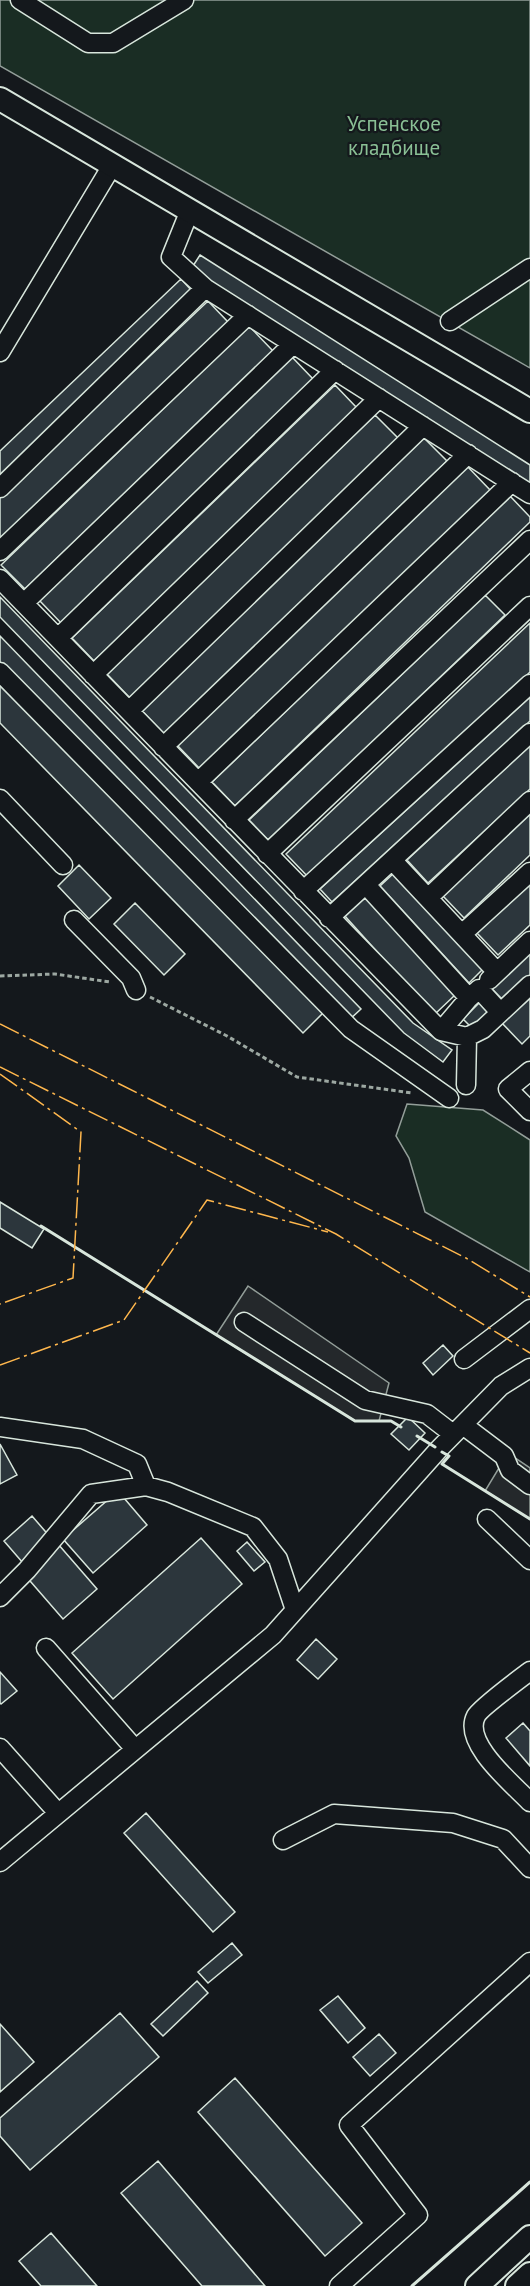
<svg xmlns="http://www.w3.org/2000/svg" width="530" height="2286" font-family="'PT Sans',sans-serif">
<rect width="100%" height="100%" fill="#14181c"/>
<path fill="#1a2d24" stroke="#939e99" stroke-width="1.5" d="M0,0H530V368L0,66Z
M407,1104L483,1110L530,1140V1272L425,1212L409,1158L396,1136Z"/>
<path fill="#24282b" stroke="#939e99" stroke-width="1.5" d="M248,1286L389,1383L379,1421H355L216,1335Z
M508,1453L530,1468V1519L485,1491Z"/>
<path fill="#2c363c" stroke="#d8e6dc" stroke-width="1.5" d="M200,255L530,465V485L191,269Z
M181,279L193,292L0,477V451Z
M208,301L228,322L0,539V498Z
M249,326L273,351L25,589L1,565Z
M292,357L314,380L62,624L39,600Z
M335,385L357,408L94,661L72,638Z
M375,415L399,439L130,698L107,674Z
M424,438L447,461L164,734L142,711Z
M467,466L491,491L201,770L177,745Z
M510,496L530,517V522L235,806L212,782Z
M485,595L505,615L269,841L249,820Z
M0,597L413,1023L452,1050L443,1062L404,1033L0,617Z
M530,623V672L311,880L286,854Z
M0,636L361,1009L348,1021L0,662Z
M0,684L323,1013L303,1033L0,723Z
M530,697V721L332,902L320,889Z
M530,745V789L428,883L407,860Z
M530,814V855L464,918L443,896Z
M79,865L111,898L89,919L58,886Z
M394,873L483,969L469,983L380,886Z
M530,884V925L498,955L477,933Z
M365,896L455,995L434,1015L344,915Z
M135,903L185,954L164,975L114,924Z
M530,951V975L503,1000L491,988Z
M527,996L530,1000V1036L522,1044L500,1021Z
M480,1002L490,1012L473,1029L463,1019Z
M0,1202L44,1229L32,1248L0,1228Z
M443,1345L453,1356L433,1375L423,1363Z
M408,1417L425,1433L409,1450L391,1434Z
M0,1444L17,1475L0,1484Z
M118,1491L147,1525L93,1573L63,1539Z
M32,1516L51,1538L23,1563L4,1541Z
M201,1538L242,1584L113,1699L72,1653Z
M247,1542L265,1562L254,1571L237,1551Z
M58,1544L97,1589L63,1619L24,1574Z
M316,1639L337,1659L318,1679L297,1660Z
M0,1672L17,1691L1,1704L0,1703Z
M523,1723L530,1731V1766L506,1738Z
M146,1813L235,1912L213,1932L124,1833Z
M232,1943L242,1955L208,1983L198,1972Z
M197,1981L208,1993L163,2036L151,2024Z
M338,1996L365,2028L348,2043L320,2010Z
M120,2013L159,2057L30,2170L0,2136V2118Z
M0,2024L34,2062L0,2092Z
M379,2034L396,2053L370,2076L353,2057Z
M235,2078L362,2223L325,2256L198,2112Z
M158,2161L265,2286H202L121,2193Z
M51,2233L97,2286H41L19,2261Z"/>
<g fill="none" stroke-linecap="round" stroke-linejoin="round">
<defs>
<path id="minor" d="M20,0L88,43H113L184,0
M190,210L171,257L205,288
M450,321L530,268
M0,352L113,164
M0,488L205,288L530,494
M0,551L248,315
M0,579L441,1031L467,1037L483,1029L530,985
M24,603L293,344
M58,638L335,370
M0,672L351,1029L449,1098
M93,675L379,398
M129,711L423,426
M163,747L468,454
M198,782L512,482
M0,799L63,865
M234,820L530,540
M267,854L530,606
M393,861L497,972
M366,885L469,998L479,989L500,1012
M303,891L530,684
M428,898L530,801
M329,918L530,733
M74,920L131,978L136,990
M462,934L530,872
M489,980L530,941
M441,1031L469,998
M530,1071L508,1089L530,1111
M466,1085L467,1037
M244,1322L365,1400L427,1414L453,1434
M464,1359L530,1309
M463,1425L504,1456L510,1470L530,1485
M0,1427L83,1439L137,1464L146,1486
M487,1519L530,1560
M0,1597L27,1570L91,1494L146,1486L168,1492L253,1527L278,1559L295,1610
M46,1648L135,1749
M530,1671C521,1678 480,1708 476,1716C462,1743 513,1784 530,1802
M0,1748L58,1813
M283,1840L334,1814L453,1823L503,1839L530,1868
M0,1862L273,1635L439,1449L501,1386L530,1368
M339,2286L418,2215L349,2125L530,1962"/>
<path id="major" d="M0,99L530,411
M477,2286L530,2237
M517,2286L530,2274"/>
</defs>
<use href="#minor" stroke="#d8e6dc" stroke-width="21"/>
<use href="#major" stroke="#d8e6dc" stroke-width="26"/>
<path stroke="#9da8a2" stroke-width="3" stroke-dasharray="4.5 3" stroke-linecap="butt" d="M0,976L55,974L110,982
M150,997L227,1036L297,1077L412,1093"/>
<use href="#minor" stroke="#14181c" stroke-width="18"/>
<use href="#major" stroke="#14181c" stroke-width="22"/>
<path stroke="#d8e6dc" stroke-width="3" d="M41,1226L355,1421H391L401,1427
M417,1436L435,1447
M442,1452L449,1456L442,1464L530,1519
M412,2286L530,2182"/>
<path stroke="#ffb74d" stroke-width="1.5" stroke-dasharray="21 4.5 3 4.5" stroke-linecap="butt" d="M0,1024L466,1258L530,1297
M0,1067L336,1234L530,1353
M0,1074L81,1132L73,1278L0,1304
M0,1365L124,1320L207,1200L328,1232"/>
</g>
<g text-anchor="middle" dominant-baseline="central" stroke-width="4.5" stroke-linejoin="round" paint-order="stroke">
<g font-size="21" fill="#8ac095" stroke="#14181c">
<text x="394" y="123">Успенское<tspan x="394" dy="24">кладбище</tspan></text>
</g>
</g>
</svg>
